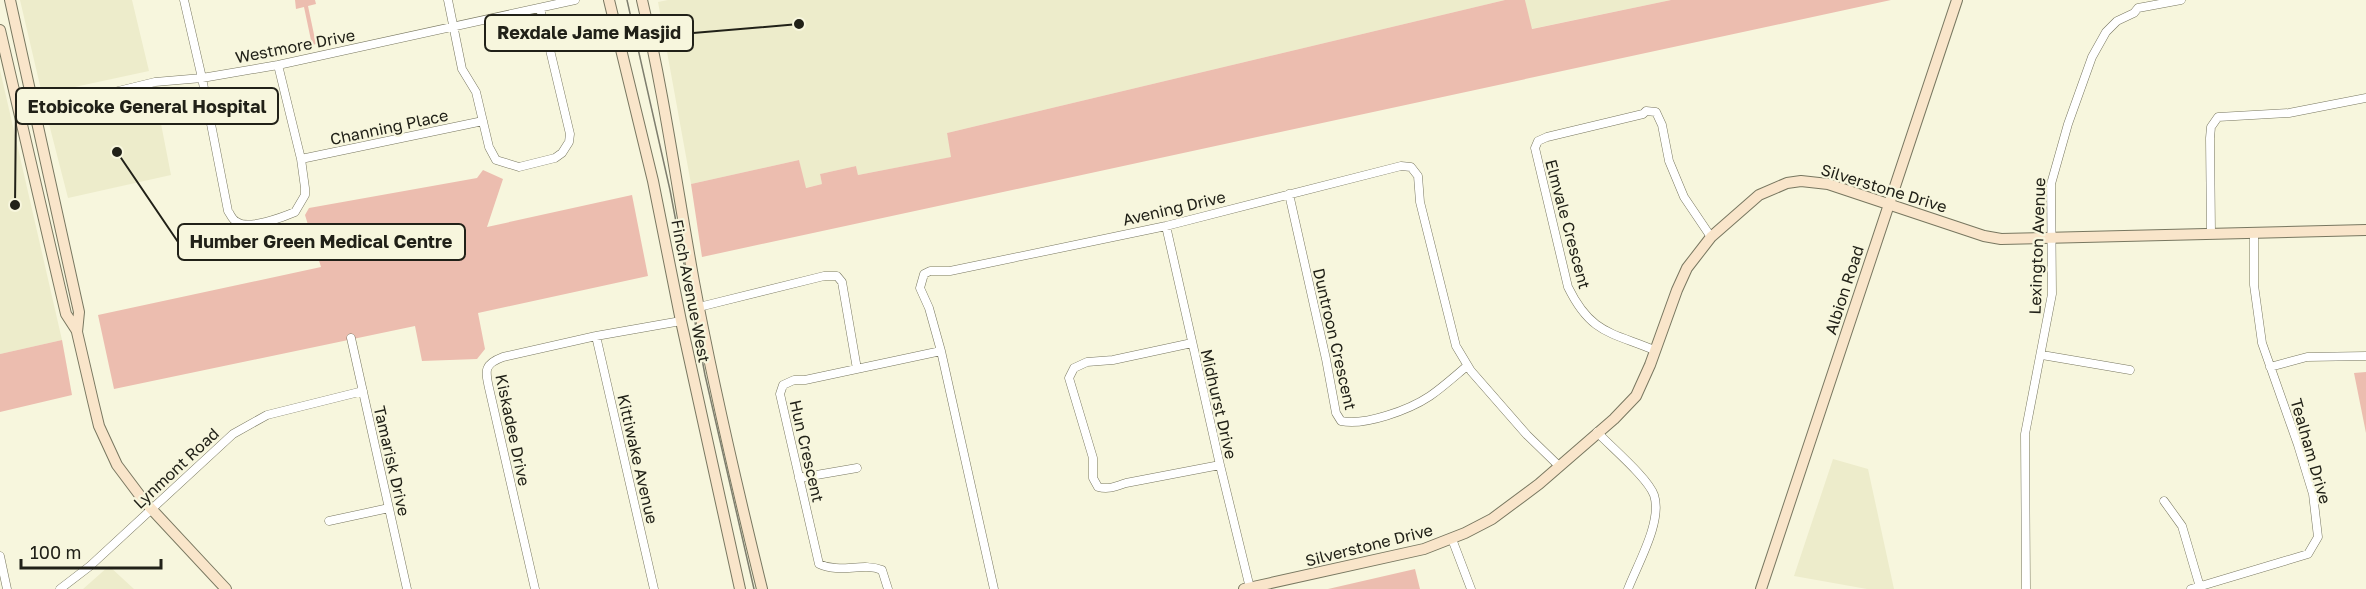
<svg xmlns="http://www.w3.org/2000/svg" width="2366" height="589" font-family="'Golos Text',sans-serif">
<rect width="100%" height="100%" fill="#f7f6dd"/>
<path fill="#edeccb" d="M20,0H132L149,71L42,94Z
M668,0H1505L947,133L952,157L858,175L856,166L820,174L822,184L805,188L799,160L691,184L658,2Z
M1525,0H1671L1531,29Z
M0,70L62,340L0,354Z
M155,93L171,175L68,198L48,120Z
M1833,459L1868,469L1894,589H1867L1794,576Z
M109,566L134,589H83Z"/>
<path fill="#ecbdaf" d="M295,0H315L316,4L308,6L316,44L312,45L304,7L296,9Z
M1505,0H1525L1532,29L1671,0H1891L702,257L691,184L799,160L806,188L822,184L820,174L856,166L858,175L951,157L947,133Z
M483,170L503,179L487,227L632,195L648,276L478,313L485,349L477,359L422,361L415,326L114,389L98,315L321,267L305,215L309,208L477,178Z
M62,340L72,395L0,412V354Z
M2366,372V433L2354,373Z
M1415,569L1420,589H1328Z"/>
<g fill="none" stroke-linecap="round" stroke-linejoin="round">
<defs>
<path id="street" d="M184,0L202,78L228,211C231,215 232,220 237,222C249,230 283,217 295,212L305,195V188L301,159L278,65
M448,0L462,69L476,92L489,147L496,160L519,167L555,158L562,153L569,142L570,134L540,8
M20,115L155,82L202,78L278,65L575,0
M301,159L483,121
M1289,194L1326,359L1336,413L1341,421C1365,426 1409,410 1430,396C1443,387 1455,376 1467,366
M1166,226L1220,465L1250,588
M2211,233L2210,138L2211,127L2218,117L2289,113L2366,98
M699,307L824,276H837L842,282L857,369
M596,336L654,589
M351,338L407,589
M1192,343L1113,360L1087,362L1074,368L1069,378L1093,458V478L1098,487C1109,490 1117,486 1126,483L1220,465
M1654,350C1611,332 1591,334 1568,287L1535,148L1538,141L1547,137L1643,114L1646,111L1656,112L1662,125L1669,161L1684,197L1711,237
M2042,355L2130,370
M2270,367L2307,357L2366,356
M1597,432C1611,447 1648,478 1654,495C1663,521 1637,565 1628,589
M799,478L857,468
M2164,501L2182,526L2200,587
M329,521L389,508
M1452,539L1471,589
M0,556L7,589
M60,589L90,566L233,434L267,415L363,391
M535,589L489,388C485,370 484,364 503,357L596,336L681,321
M888,589L882,570C862,562 840,574 819,564L780,394L783,385L794,380H805L941,351
M994,589L941,351L929,308L920,288L924,274L930,271H950L1166,226L1401,166L1411,167L1418,176L1420,202L1456,346L1471,371L1527,435L1559,466
M2026,589L2025,434L2052,294L2051,184L2068,124L2092,57L2106,32L2117,21L2134,13L2138,8L2181,0
M2191,589L2308,554L2318,537L2313,494L2298,445L2262,343L2254,285V234"/>
<path id="secondary" d="M10,0L79,312L77,332L93,401L99,426L117,465L144,501L226,589
M609,0L653,181L681,321L740,589
M642,0C664,93 677,188 694,282C713,385 737,487 762,589
M0,30L66,314L77,331
M1244,589L1424,549L1465,533L1492,519L1539,484L1614,419L1636,396L1650,365L1677,290L1687,268L1711,237L1759,195L1787,183L1801,181L1828,184L1984,236L2001,239L2366,230
M1761,589L1957,0"/>
</defs>
<use href="#street" stroke="#787760" stroke-width="9"/>
<use href="#secondary" stroke="#787760" stroke-width="12"/>
<use href="#street" stroke="#fff" stroke-width="8"/>
<use href="#secondary" stroke="#f9e5ca" stroke-width="10"/>
<path stroke="#7e7e6e" stroke-width="1.5" d="M627,0L670,190L705,375L754,589"/>
</g>
<g text-anchor="middle" dominant-baseline="central" stroke-width="4.5" stroke-linejoin="round" paint-order="stroke">
<g font-size="16" fill="#212118" stroke="#f7f6dd">
<text transform="translate(295 46) rotate(-11)">Westmore Drive</text>
<text transform="translate(389 127) rotate(-12)">Channing Place</text>
<text transform="translate(1884 188) rotate(17)">Silverstone Drive</text>
<text transform="translate(1174 208) rotate(-13)">Avening Drive</text>
<text transform="translate(1568 224) rotate(75)">Elmvale Crescent</text>
<text transform="translate(2037 246) rotate(-88)">Lexington Avenue</text>
<text transform="translate(1844 290) rotate(-72)">Albion Road</text>
<text transform="translate(691 291) rotate(79)">Finch Avenue West</text>
<text transform="translate(1335 339) rotate(77)">Duntroon Crescent</text>
<text transform="translate(1219 404) rotate(77)">Midhurst Drive</text>
<text transform="translate(513 430) rotate(78)">Kiskadee Drive</text>
<text transform="translate(807 451) rotate(77)">Hun Crescent</text>
<text transform="translate(2311 451) rotate(74)">Tealham Drive</text>
<text transform="translate(638 459) rotate(77)">Kittiwake Avenue</text>
<text transform="translate(392 461) rotate(77)">Tamarisk Drive</text>
<text transform="translate(176 468) rotate(-43)">Lynmont Road</text>
<text transform="translate(1369 545) rotate(-14)">Silverstone Drive</text>
</g>
</g>
<path fill="none" stroke="#212118" stroke-width="2" d="M799 24L693 33M15 205L16 106M117 152L178 242"/>
<g fill="#212118" stroke="#f7f6dd" stroke-width="2">
<circle cx="799" cy="24" r="6"/>
<circle cx="15" cy="205" r="6"/>
<circle cx="117" cy="152" r="6"/>
</g>
<g fill="#f7f6dd" stroke="#212118" stroke-width="2">
<rect x="485" y="15" width="208" height="36" rx="6"/>
<rect x="16" y="88" width="262" height="36" rx="6"/>
<rect x="178" y="224" width="287" height="36" rx="6"/>
</g>
<g font-size="18" text-anchor="middle" font-weight="bold" fill="#212118">
<text x="589" y="39">Rexdale Jame Masjid</text>
<text x="147" y="113">Etobicoke General Hospital</text>
<text x="321" y="248">Humber Green Medical Centre</text>
</g>
<path d="M21 559v9h140v-9" fill="none" stroke="#212118" stroke-width="3"/>
<text x="30" y="559" font-size="18" fill="#212118" stroke="#f7f6dd" stroke-width="4.5" paint-order="stroke">100 m</text>
</svg>
